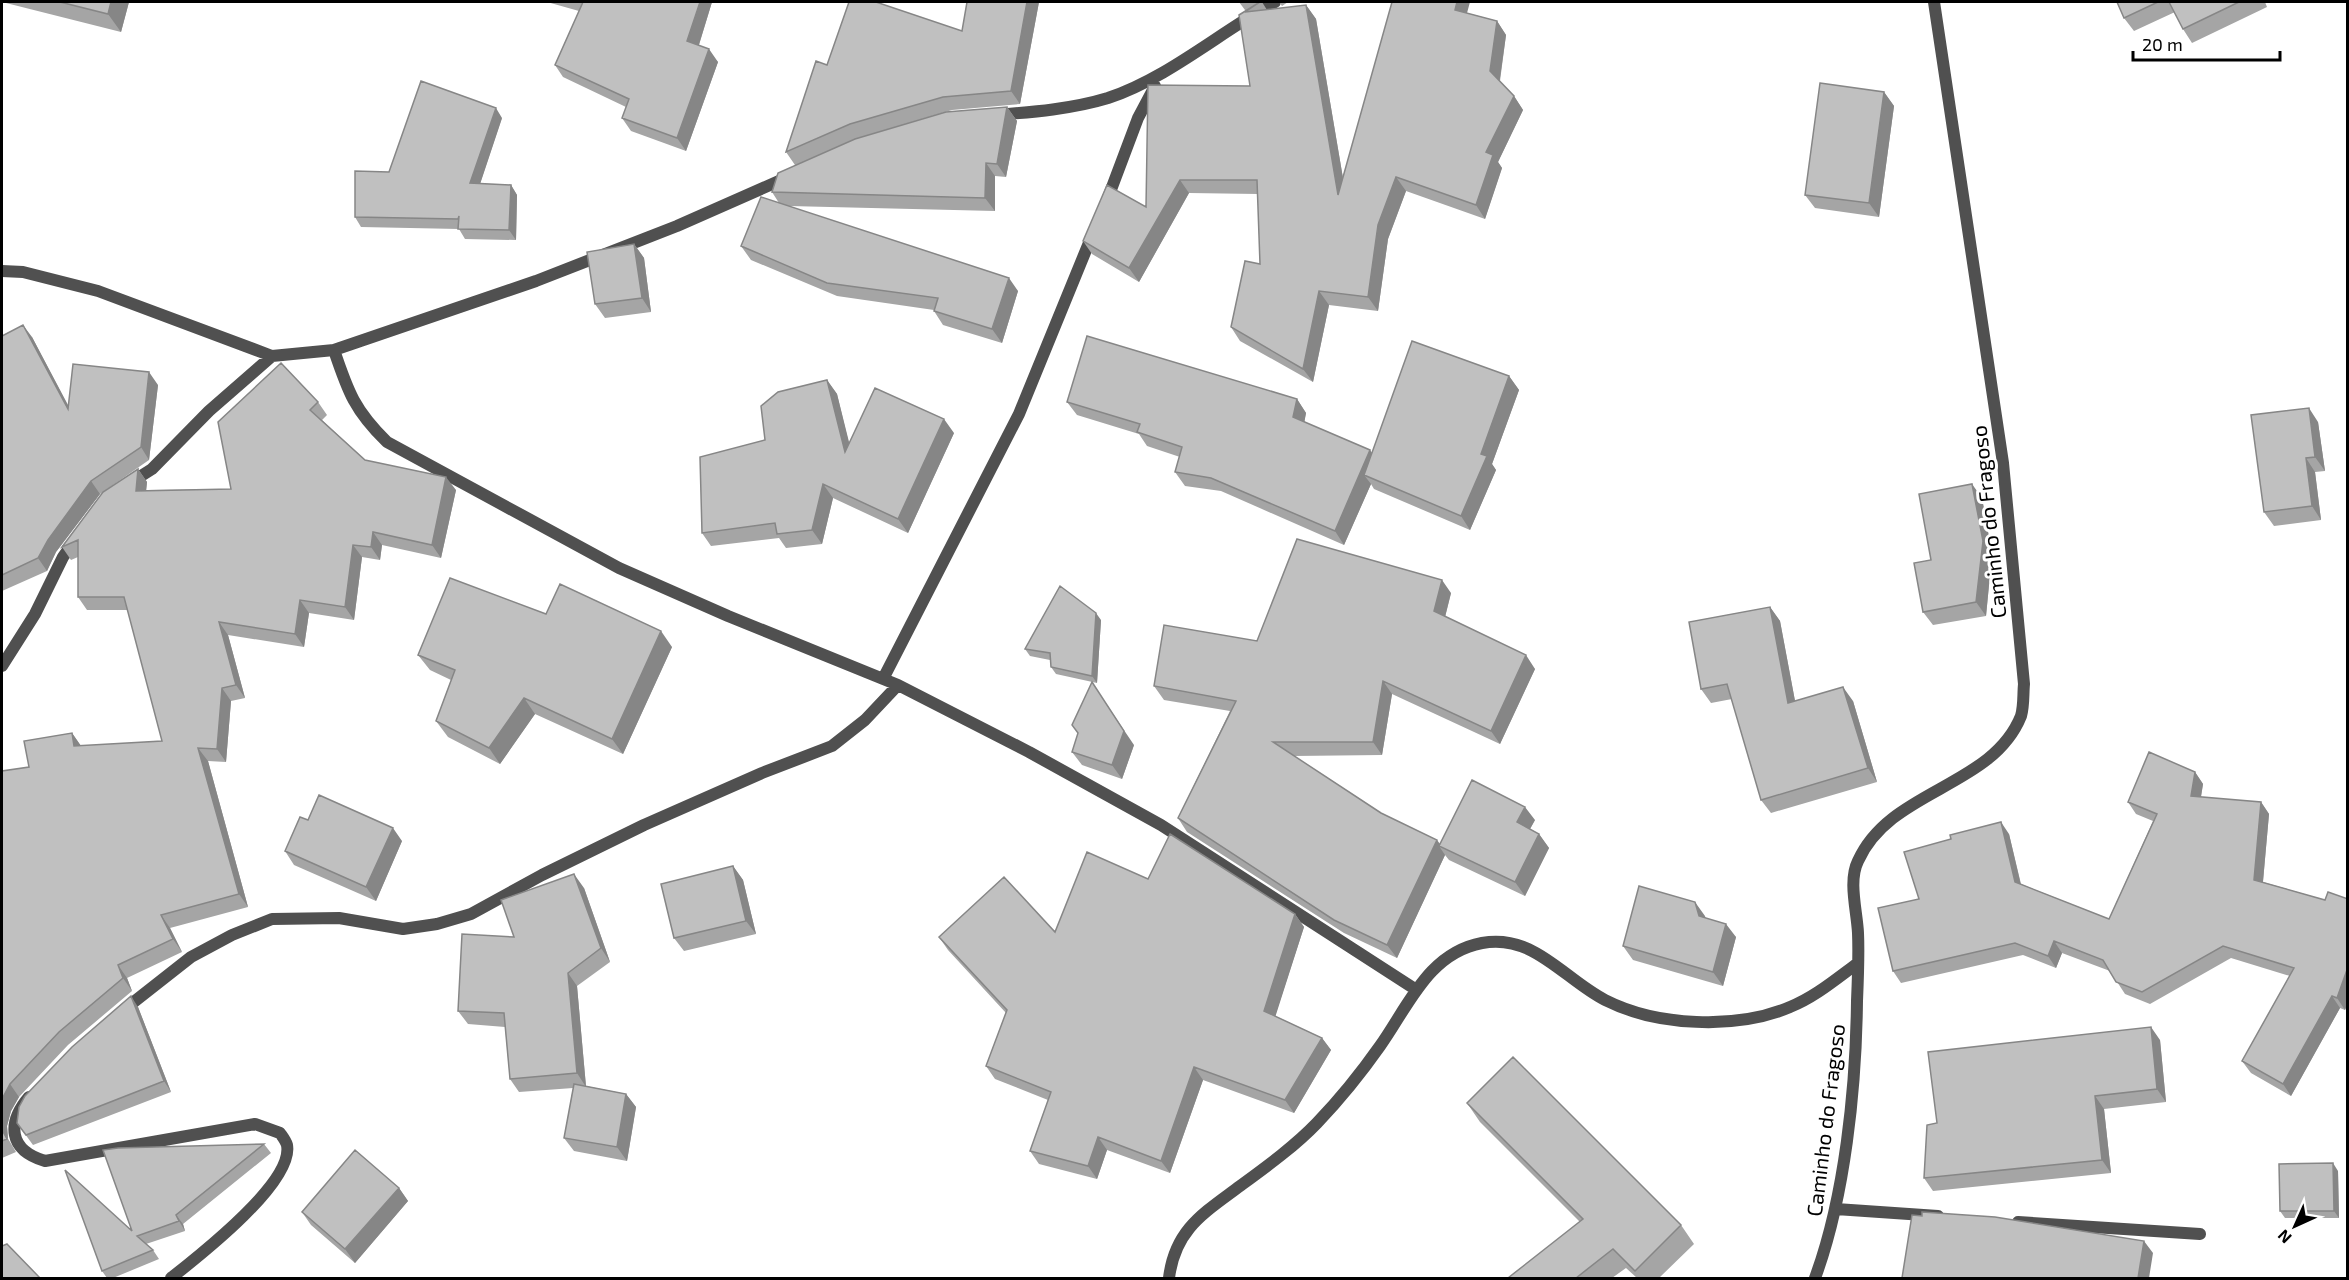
<svg xmlns="http://www.w3.org/2000/svg" width="2349" height="1280" font-family="'Exo 2',sans-serif">
<rect width="100%" height="100%" fill="#fff"/>
<g fill="none" stroke-linecap="round" stroke-linejoin="round">
<path stroke="#505050" stroke-width="12" d="M995,115C1033,112 1072,109 1108,98C1168,78 1220,32 1275,2
M1106,203L1138,118L1155,86
M2,271L23,272L98,291L272,356L334,350L536,281L677,226L788,177
M334,350C348,392 355,411 387,442L619,568L728,616L898,685L1029,752L1161,825L1415,989
M130,483L152,469L209,411L272,356
M2,666L35,614L63,557L75,540
M883,679L1019,414L1093,233
M121,1012L191,957L232,935L272,919L339,918L403,929L437,924L471,914L542,875L644,825L762,773L832,746L865,720L898,685
M29,1097C7,1123 8,1150 45,1161L255,1124L280,1133C282,1136 286,1141 287,1145C294,1182 199,1256 171,1278
M1836,1209L1938,1216
M2018,1222L2200,1234
M1169,1278C1175,1229 1204,1213 1240,1186C1266,1167 1295,1146 1317,1123C1340,1099 1361,1073 1380,1046C1408,1007 1428,953 1482,943C1533,933 1564,979 1605,1000C1656,1026 1736,1030 1790,1007C1815,997 1836,979 1858,963
M1815,1278C1845,1197 1856,1088 1857,1001C1858,978 1859,955 1858,933C1857,911 1848,881 1858,861C1890,789 1992,788 2021,716C2024,706 2023,694 2024,684L2003,463L1934,2"/>
</g>
<path fill="#a5a5a5" d="M2,2H129L121,32Z
M547,2H712L699,45L718,62L686,151L631,131L622,118L626,107L563,77L555,65L579,11Z
M967,2H1039L1020,104L952,110L855,139L1007,107L1017,121L1006,177L995,176V211L789,206L1018,291L1002,343L943,325L934,311V310L837,296L751,260L741,246L779,203L772,192L795,165L786,152L827,65L962,31Z
M1239,2H1262L1267,10L1306,5L1316,19L1343,178L1467,13L1497,21L1506,35L1500,81L1514,96L1523,110L1498,162L1502,168L1485,219L1406,191L1388,239L1378,311L1329,305L1313,382L1240,341L1231,327L1260,264L1258,194L1189,193L1139,282L1092,254L1083,241L1146,207L1250,86L1245,10Z
M1279,2H1288L1282,6Z
M2117,2H2265L2267,7L2192,43L2183,29L2175,12L2134,31L2124,18Z
M1884,92L1894,106L1879,217L1815,208L1805,195Z
M502,118L480,184L511,185L517,195L516,240L465,239L459,229L361,227L355,217L389,172Z
M634,244L644,258L651,312L605,318L595,304Z
M2,336L32,337L68,406L158,385L149,460L100,494L56,552L47,571L2,591Z
M1509,376L1519,390L1492,464L1496,470L1470,530L1374,489L1371,484L1344,545L1221,491L1185,486L1175,472L1180,457L1147,446L1139,434L1077,415L1067,402L1297,399L1306,413L1304,422L1370,450L1372,453Z
M827,380L837,394L849,444L954,433L908,533L833,498L822,544L786,548L779,538L711,546L702,533L765,440Z
M318,402L327,415L322,420L365,460L456,490L441,558L382,545L380,560L362,557L354,620L309,613L304,647L228,635L245,698L231,701L226,762L208,761L248,907L170,928L182,952L127,978L132,991L68,1045L19,1097L11,1111L7,1126L8,1139L16,1152L2,1158V771L29,767L72,733L81,746L162,741L128,610H87L78,597V557L71,560L62,547L138,469L147,482L146,490L231,489Z
M2318,422L2325,471L2315,472L2321,520L2274,526L2264,512Z
M1982,498L1992,554L1986,616L1933,625L1923,612L1931,560Z
M1451,593L1445,617L1535,669L1500,744L1392,694L1382,755L1293,756L1381,813L1440,844L1535,820L1530,829L1539,834L1549,848L1525,896L1449,860L1445,855L1397,958L1344,933L1187,832L1178,818L1230,711L1164,700L1154,686L1257,641Z
M1770,607L1780,621L1795,701H1853L1877,782L1771,813L1761,800L1732,699L1711,703L1701,689Z
M546,614L672,647L623,754L535,714L500,764L448,737L436,721L451,680L430,670L418,655Z
M1101,620L1097,683L1056,674L1051,667L1050,660L1030,656L1025,649Z
M1134,745L1122,779L1082,765L1072,752Z
M2195,772L2203,784L2201,797L2261,802L2269,814L2263,882L2325,900L2348,899V1003L2345,1010L2340,1008L2291,1096L2251,1073L2242,1061L2290,976L2231,958L2150,1004L2125,994L2110,971L2062,953L2056,968L2023,955L1901,983L1893,971L1919,899L2009,834L2021,884L2109,919L2153,821L2136,814L2128,802Z
M308,820L402,841L376,901L294,865L285,851Z
M733,866L743,880L756,934L684,951L674,938Z
M1148,879L1295,914L1304,927L1275,1016L1322,1038L1331,1050L1294,1113L1203,1080L1170,1173L1107,1150L1097,1179L1039,1164L1030,1151L1048,1100L995,1079L986,1066L1006,1013L948,950L939,937L1055,932Z
M584,888L610,962L577,986L586,1086L626,1094L636,1107L627,1161L574,1151L564,1138L573,1088L519,1092L510,1079L505,1027L468,1024L458,1011L514,937Z
M1705,916V918L1736,937L1723,986L1633,960L1623,946Z
M138,1007L171,1092L33,1145L17,1123Z
M2160,1040L2166,1102L2104,1109L2111,1173L1933,1191L1924,1178L1937,1123Z
M1467,1103L1681,1225L1694,1244L1659,1278H1637L1626,1268L1612,1278H1508L1580,1222L1480,1122Z
M264,1144L271,1153L183,1224L185,1231L146,1244L153,1250L159,1259L113,1278H107L102,1271L132,1231Z
M2338,1171L2339,1218H2285L2280,1211Z
M399,1188L408,1201L355,1263L311,1225L302,1212Z"/>
<path fill="#868686" d="M111,2H129L121,32L108,14Z
M700,2H712L696,54L687,41Z
M1027,2H1039L1020,104L1011,91Z
M1457,2H1470L1464,24L1455,10Z
M1306,5L1316,19L1348,208L1338,195Z
M1497,21L1506,35L1499,85L1490,71Z
M709,49L718,62L686,151L677,138Z
M1884,92L1894,106L1879,217L1869,203Z
M1514,96L1523,110L1498,162L1502,168L1485,219L1476,205L1486,152Z
M1007,107L1017,121L1006,177L997,164Z
M496,108L502,118L477,193L470,183Z
M986,163L995,176V211L985,198Z
M1396,177L1406,191L1388,239L1378,311L1368,297L1378,225Z
M1180,180L1189,193L1139,282L1129,268Z
M511,185L517,195L516,240L509,230Z
M634,244L644,258L651,312L642,298Z
M1009,278L1018,291L1002,343L992,329Z
M1319,291L1329,305L1313,382L1303,369Z
M23,325L32,337L77,422L68,409Z
M149,372L158,385L149,460L141,447Z
M1509,376L1519,390L1492,464L1496,470L1470,530L1461,516L1481,454Z
M827,380L837,394L855,466L845,452Z
M1297,399L1306,413L1303,430L1293,417Z
M2309,408L2318,422L2325,471L2315,457Z
M944,419L954,433L908,533L898,519Z
M1370,450L1379,464L1364,475L1371,484L1344,545L1335,531Z
M2306,458L2315,472L2321,520L2312,506Z
M138,469L147,482L145,503L136,491Z
M446,477L456,490L441,558L432,545Z
M91,481L100,494L56,552L47,571L38,558L48,540Z
M823,484L833,498L822,544L812,530Z
M1972,484L1982,498L1992,554L1986,616L1976,602Z
M373,532L382,545L380,560L371,547Z
M353,545L362,557L354,620L345,607Z
M1442,580L1451,593L1443,625L1434,611Z
M300,600L309,613L304,647L295,634Z
M1770,607L1780,621L1798,717L1788,703Z
M1096,613L1101,620L1097,683L1092,676Z
M219,622L228,635L245,698L236,685Z
M661,631L672,647L623,754L612,739Z
M1526,655L1535,669L1500,744L1491,731Z
M1383,681L1392,694L1382,755L1373,742Z
M1843,687L1853,701L1877,782L1868,768Z
M222,688L231,701L226,762L217,749Z
M1101,696L1134,745L1122,779L1112,765Z
M524,698L535,714L500,764L489,748Z
M72,733L81,746H74Z
M198,748L208,761L248,907L239,894Z
M2195,772L2203,784L2199,808L2191,796Z
M2261,802L2269,814L2262,892L2254,880Z
M1525,807L1535,820L1526,836L1517,822Z
M2001,822L2009,834L2023,894L2015,882Z
M393,828L402,841L376,901L366,887Z
M1539,834L1549,848L1525,896L1515,882Z
M1437,840L1443,848L1439,846L1445,855L1397,958L1387,945Z
M733,866L743,880L756,934L746,921Z
M574,874L584,888L610,962L601,948Z
M1695,902L1705,916L1709,930L1699,916Z
M1295,914L1304,927L1273,1024L1264,1011Z
M161,915L170,928L182,952L173,939Z
M1726,924L1736,937L1723,986L1713,972Z
M2054,941L2062,953L2056,968L2048,956Z
M118,965L127,978L132,991L123,978Z
M2348,967V1003L2345,1010L2337,998Z
M568,973L577,986L586,1087L577,1073Z
M131,996L138,1007L171,1092L164,1081Z
M2332,996L2340,1008L2291,1096L2283,1084Z
M2151,1027L2160,1040L2166,1102L2157,1089Z
M1322,1038L1331,1050L1294,1113L1285,1100Z
M1194,1067L1203,1080L1170,1173L1161,1161Z
M10,1084L19,1097L11,1111L7,1126L8,1139L16,1152L2,1130V1099Z
M626,1094L636,1107L627,1161L617,1147Z
M2095,1096L2104,1109L2111,1173L2102,1160Z
M1098,1137L1107,1150L1097,1179L1088,1166Z
M2333,1163L2338,1171L2339,1218L2334,1211Z
M399,1188L408,1201L355,1263L345,1249Z
M176,1215L183,1224L185,1231L179,1221Z
M2144,1241L2153,1253L2149,1278H2138Z"/>
<path fill="#c0c0c0" stroke="#868686" stroke-width="1.5" d="M60,2H111L108,14Z
M582,2H700L687,41L709,49L677,138L622,118L629,99L555,65L583,2Z
M849,2H876L962,31L967,2H1027L1011,91L943,97L850,124L786,152L816,61L827,65Z
M1260,2L1245,12L1306,5L1338,195L1392,2H1457L1455,10L1497,21L1490,71L1514,96L1486,152L1493,155L1476,205L1396,177L1378,225L1368,297L1319,291L1303,369L1231,327L1245,261L1260,264L1257,180H1180L1129,268L1083,241L1107,185L1146,207L1148,85L1250,86L1239,15Z
M2117,2H2158L2124,18Z
M2169,2H2239L2183,29Z
M421,81L496,108L470,183L511,185L509,230L458,229L459,216L458,219L355,217V171L389,172Z
M1820,83L1884,92L1869,203L1805,195Z
M1007,107L997,164L986,163L985,198L772,192L778,173L855,139L946,112Z
M761,197L1009,278L992,329L934,311L938,298L827,283L741,246Z
M634,244L642,298L595,304L587,252Z
M23,325L68,409L73,364L149,372L141,447L91,481L48,540L38,558L2,575V336Z
M1087,336L1297,399L1293,417L1370,450L1335,531L1211,478L1175,472L1182,447L1137,432L1140,424L1067,402Z
M1412,341L1509,376L1481,454L1487,456L1461,516L1364,475Z
M281,363L318,402L310,410L365,460L446,477L432,545L373,532L371,547L353,545L345,607L300,600L295,634L219,622L236,685L222,688L217,749L198,748L239,894L161,915L173,939L118,965L123,978L59,1032L10,1084L2,1099V771L29,767L24,741L72,733L74,746L162,741L124,597H78V540L62,547L103,492L138,469L136,491L231,489L218,422Z
M827,380L845,452L875,388L944,419L898,519L823,484L812,530L777,534L775,523L702,533L700,457L765,440L761,406L778,392Z
M2309,408L2315,457L2306,458L2312,506L2264,512L2251,415Z
M1972,484L1983,541L1976,602L1923,612L1914,563L1931,560L1919,494Z
M1297,539L1442,580L1434,611L1526,655L1491,731L1383,681L1373,742H1273L1381,813L1437,840L1387,945L1334,920L1178,818L1236,701L1154,686L1164,625L1257,641Z
M450,578L546,614L560,584L661,631L612,739L524,698L489,748L436,721L455,670L418,655Z
M1060,586L1096,613L1092,676L1051,667L1050,653L1025,649Z
M1770,607L1788,703L1843,687L1868,768L1761,800L1727,684L1701,689L1689,622Z
M1092,682L1124,731L1112,765L1072,752L1078,733L1072,725Z
M2149,752L2195,772L2191,796L2261,802L2254,880L2325,900L2328,892L2348,899V967L2337,998L2332,996L2283,1084L2242,1061L2294,968L2223,946L2142,992L2116,982L2103,960L2054,941L2048,956L2015,943L1893,971L1878,908L1919,899L1904,852L1951,839L1950,835L2001,822L2015,882L2109,919L2157,814L2128,802Z
M1472,780L1525,807L1517,822L1539,834L1515,882L1439,846Z
M319,795L393,828L366,887L285,851L300,817L308,820Z
M1170,834L1295,914L1264,1011L1322,1038L1285,1100L1194,1067L1161,1161L1098,1137L1088,1166L1030,1151L1051,1092L986,1066L1007,1010L939,937L1004,877L1055,932L1087,852L1148,879Z
M733,866L746,921L674,938L661,884Z
M574,874L601,948L568,973L577,1073L510,1079L504,1013L458,1011L462,934L514,937L501,900Z
M1639,886L1695,902L1699,916L1726,924L1713,972L1623,946Z
M131,996L164,1081L26,1135L17,1123L19,1107L25,1096L72,1047Z
M2151,1027L2157,1089L2095,1096L2102,1160L1924,1178L1927,1125L1937,1123L1928,1052Z
M1513,1057L1681,1225L1635,1271L1613,1249L1576,1278H1508L1583,1219L1467,1103Z
M574,1084L626,1094L617,1147L564,1138Z
M2,1130L7,1139L2,1141Z
M264,1144L176,1215L179,1221L137,1236L153,1250L102,1271L65,1170L132,1231L103,1150L118,1148Z
M355,1150L399,1188L345,1249L302,1212Z
M2333,1163L2334,1211H2280L2279,1164Z
M1922,1212L1995,1217L2144,1241L2138,1278H1902L1912,1215L1922,1216Z
M7,1244L40,1278H2V1246Z"/>
<g text-anchor="middle" dominant-baseline="central" stroke-width="6" stroke-linejoin="round" paint-order="stroke">
<g font-size="21" fill="#000" stroke="#fff">
<text transform="translate(1988 522) rotate(-96)">Caminho do Fragoso</text>
<text transform="translate(1825 1120) rotate(-83)">Caminho do Fragoso</text>
</g>
</g>
<rect width="2349" height="1280" fill="none" stroke="#000000" stroke-width="6"/>
<g transform="translate(2295 1226) rotate(225)" stroke="#ffffff" stroke-width="4.5" paint-order="stroke">
<path d="M0-4.5L10 22L0 15L-10 22Z" fill="#000000"/>
<text y="-9" font-size="16" font-weight="bold" text-anchor="middle" fill="#000000">N</text>
</g>
<path d="M2133 51v9h147v-9" fill="none" stroke="#000000" stroke-width="3"/>
<text x="2142" y="51" font-size="18" fill="#000000" stroke="#ffffff" stroke-width="4.5" paint-order="stroke">20 m</text>
</svg>
